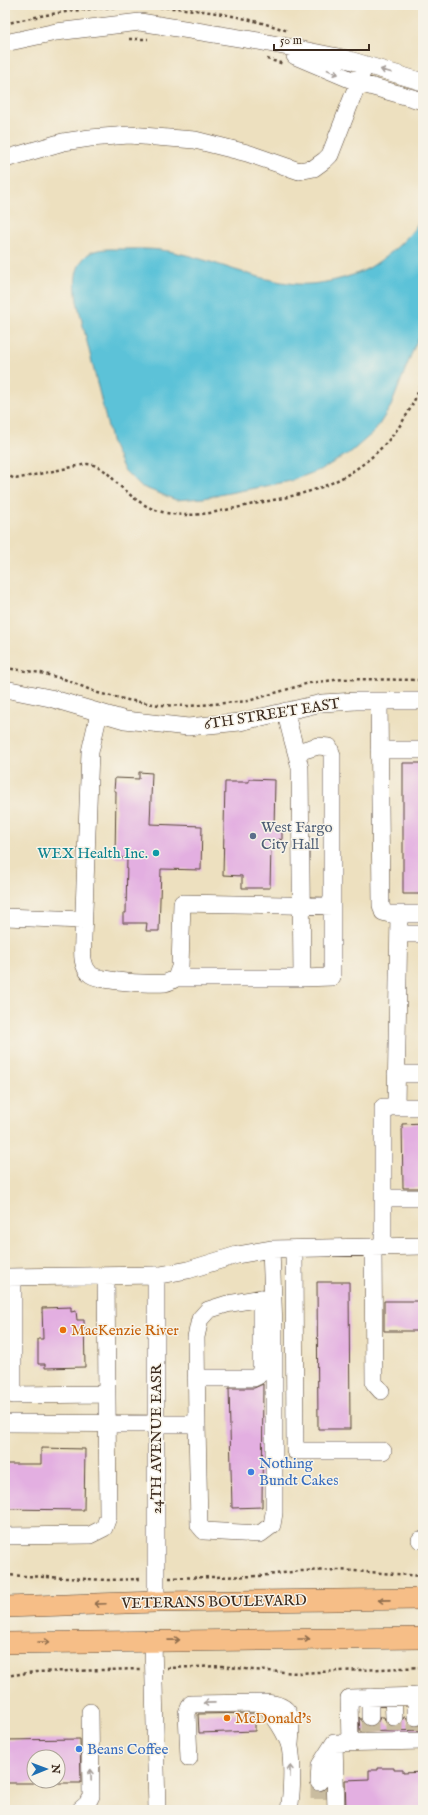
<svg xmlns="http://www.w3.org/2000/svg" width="428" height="1815" font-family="'IM FELL English',serif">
<rect width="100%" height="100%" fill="#f7f3e8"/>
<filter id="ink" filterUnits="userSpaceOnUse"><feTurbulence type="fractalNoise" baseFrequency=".025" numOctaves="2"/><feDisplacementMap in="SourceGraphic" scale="8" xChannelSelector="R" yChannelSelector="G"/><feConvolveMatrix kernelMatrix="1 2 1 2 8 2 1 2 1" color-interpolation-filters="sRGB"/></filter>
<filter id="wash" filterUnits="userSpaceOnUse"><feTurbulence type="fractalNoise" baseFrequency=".012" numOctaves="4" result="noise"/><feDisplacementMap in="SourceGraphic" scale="16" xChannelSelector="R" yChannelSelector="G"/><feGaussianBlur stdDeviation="0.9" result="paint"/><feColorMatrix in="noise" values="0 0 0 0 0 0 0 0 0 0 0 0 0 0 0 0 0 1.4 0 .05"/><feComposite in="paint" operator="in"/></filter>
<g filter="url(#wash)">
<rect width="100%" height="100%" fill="#ede0bf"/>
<path fill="#5bc2d8" stroke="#4b767b" d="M423,215V331L415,345L391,406L375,431L351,452L322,469L291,481L203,498L176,500L140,486L124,470L112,444L77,301C75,286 73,271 84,258C92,248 107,249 118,249C135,249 155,248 173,252C214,260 253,280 296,284C317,286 351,278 369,268C389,256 413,235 423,215Z"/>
<g id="blocks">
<path fill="#e3afe1" d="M403,763H423V894H403Z
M139,772L152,773L150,824L202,826L201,870L161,869L159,931H146L147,923H123V913H126L127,858H115L116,791H114L115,778L139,779Z
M249,779L275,780L274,829H282V840L279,839L278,846H271L270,888H242V876L223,875L225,782H249Z
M423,1123V1188H403L402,1124Z
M317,1282H349L350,1429H318Z
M384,1301H423V1331H384Z
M71,1307V1312L76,1311L77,1320H84L85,1367L45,1368V1364H38V1339H43L42,1308Z
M263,1384L262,1507L232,1508L229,1388H254Z
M41,1448L85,1449L84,1510L5,1509V1464H41Z
M255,1713V1731L199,1733L198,1714Z
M359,1717L365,1725L370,1727L378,1722L380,1717H384L386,1723L394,1727L400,1725L404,1717H406L408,1722L411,1726L416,1727L423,1724V1730L360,1732Z
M80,1739L81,1783H58V1757H34V1783H5V1740Z
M378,1768H394V1770H403V1773L423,1772V1810H346L345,1780L369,1779V1770H378Z"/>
</g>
</g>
<g filter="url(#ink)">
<use href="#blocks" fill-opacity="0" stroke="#564536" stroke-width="1"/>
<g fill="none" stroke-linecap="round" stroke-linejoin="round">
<path stroke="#c9bc9f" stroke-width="17" stroke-dasharray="17 8" stroke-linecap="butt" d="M370,1717V1732
M394,1717V1731
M416,1717V1730
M319,1782V1810"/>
<defs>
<path id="minor" d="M5,43L56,32L140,22L258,41L343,58L423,82
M295,56L359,83L423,101
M5,159L63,142L90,138L129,135L195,140L247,153L299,171L314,168L325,160L330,155L365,65
M5,689L50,698L125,720L188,727L240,722L322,703L356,701H423
M379,701L381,905L383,912L390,914H423
M99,713L90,752L83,937C83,950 80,964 90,974C98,982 153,984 165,983C170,982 173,980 176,978L180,967L182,903L332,906
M379,750H423
M297,752L318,746L329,747L332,755V977L302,978
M5,917L83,920
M399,934H423
M176,978H302L300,768C296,749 289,731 286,711
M396,1074H423
M396,1107L399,914
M383,1198H423
M373,1247L374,1383L381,1391
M383,1247V1107H423
M294,1249L295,1451H383
M156,1275V1602
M5,1277L160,1275L188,1270L237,1255L271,1249L423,1246
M13,1277V1395L107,1394
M196,1378H254L258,1376L261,1370V1298
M5,1423L197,1424L199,1525L204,1531L260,1534L272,1525L274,1513V1327L271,1249
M197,1424L196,1337L200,1319L208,1310L227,1304L273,1296
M5,1536L90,1535L104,1528L108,1517L106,1276
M420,1540H423
M153,1641L157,1810
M416,1696V1717
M370,1697V1717
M393,1697L394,1717
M264,1703C294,1704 292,1719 290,1744
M350,1743L349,1698L423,1696
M189,1758L187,1713L191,1704L264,1703C273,1714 287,1734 290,1747C293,1763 292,1794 289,1810
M319,1782L320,1765L334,1743
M80,1810L87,1804L91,1796L90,1712
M336,1810L334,1743L423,1741"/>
<path id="major" d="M5,1607L156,1602L423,1599
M5,1643L423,1638"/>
</defs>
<use href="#minor" stroke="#564536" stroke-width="18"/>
<use href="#major" stroke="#564536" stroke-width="22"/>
<path stroke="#564536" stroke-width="2.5" stroke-dasharray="3 3" stroke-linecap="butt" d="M5,24C97,0 198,0 288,31
M129,39H148
M267,59L284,64
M5,474L15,479L87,464C104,465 110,477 121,487C131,496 141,504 153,509C184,521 215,512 245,506C266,501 287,498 307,492C363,476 406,433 423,378
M5,668L41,673L64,679L98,693L128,700L159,705L188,706L248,701L309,683L343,679L423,680
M5,1575L107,1580L142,1579
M169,1578L259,1576L300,1571L340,1570L423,1576
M167,1668L222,1666L253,1670L298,1673L423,1667
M5,1676L35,1672L140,1669"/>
<use href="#minor" stroke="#fff" stroke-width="17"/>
<use href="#major" stroke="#f6be87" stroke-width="21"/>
</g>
<defs><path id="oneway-shaft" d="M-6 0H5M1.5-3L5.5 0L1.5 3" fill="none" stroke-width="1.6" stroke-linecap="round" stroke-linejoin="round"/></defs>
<g stroke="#a79f9a">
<use href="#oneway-shaft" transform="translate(386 71) rotate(-164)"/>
<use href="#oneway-shaft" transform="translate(333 72) rotate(23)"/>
<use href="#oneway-shaft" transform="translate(209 1703) rotate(179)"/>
<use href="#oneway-shaft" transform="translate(290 1771) rotate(-92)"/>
<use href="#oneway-shaft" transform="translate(91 1775) rotate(-92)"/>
</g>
<g stroke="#8f6d4d">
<use href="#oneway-shaft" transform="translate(384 1600) rotate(179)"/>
<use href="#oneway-shaft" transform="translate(100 1604) rotate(178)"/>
<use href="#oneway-shaft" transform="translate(304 1639)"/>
<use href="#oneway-shaft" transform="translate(174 1640) rotate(-1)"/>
<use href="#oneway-shaft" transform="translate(44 1642) rotate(-1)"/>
</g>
</g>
<circle fill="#5c6f8a" stroke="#f7f3e8" stroke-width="1.5" cx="253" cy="836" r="4"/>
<circle fill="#0f9aa8" stroke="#f7f3e8" stroke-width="1.5" cx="156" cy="853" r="4"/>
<g fill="#e8710a" stroke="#f7f3e8" stroke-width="1.5">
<circle cx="63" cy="1330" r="4"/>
<circle cx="227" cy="1718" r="4"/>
</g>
<g fill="#3f7fe0" stroke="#f7f3e8" stroke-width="1.5">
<circle cx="251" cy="1472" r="4"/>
<circle cx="79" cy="1749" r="4"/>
</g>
<g text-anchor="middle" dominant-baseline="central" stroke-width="3" stroke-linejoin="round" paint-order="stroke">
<g font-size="15" fill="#3b2a1e" stroke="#f7f3e8">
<text transform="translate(272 714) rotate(-9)">6TH STREET EAST</text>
<text transform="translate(156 1439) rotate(-90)">24TH AVENUE EASR</text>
<text transform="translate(214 1602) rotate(-1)">VETERANS BOULEVARD</text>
</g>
<g font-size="15" fill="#4e5e75" stroke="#f7f3e8" text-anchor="start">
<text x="261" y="827">West Fargo<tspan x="261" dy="17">City Hall</tspan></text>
</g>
<g font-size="15" fill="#0d838f" stroke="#f7f3e8" text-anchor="end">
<text x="148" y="853">WEX Health Inc.</text>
</g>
<g font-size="15" fill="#c56008" stroke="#f7f3e8" text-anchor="start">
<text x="71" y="1330">MacKenzie River</text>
<text x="235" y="1718">McDonald's</text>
</g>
<g font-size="15" fill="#366cbe" stroke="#f7f3e8" text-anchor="start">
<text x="259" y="1463">Nothing<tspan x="259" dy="17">Bundt Cakes</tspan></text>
<text x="87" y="1749">Beans Coffee</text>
</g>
</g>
<rect width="428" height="1815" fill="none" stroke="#f7f3e8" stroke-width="20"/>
<g transform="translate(46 1769) rotate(89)"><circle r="19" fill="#f7f3e8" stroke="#aca397"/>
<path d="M0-3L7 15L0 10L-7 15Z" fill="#1f6fb2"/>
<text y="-6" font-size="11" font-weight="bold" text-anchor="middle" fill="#3b2a1e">N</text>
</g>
<path d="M274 44v6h95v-6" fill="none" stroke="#3b2a1e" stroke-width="2"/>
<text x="280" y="44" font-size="12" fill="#3b2a1e" stroke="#f7f3e8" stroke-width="3" paint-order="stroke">50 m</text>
</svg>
